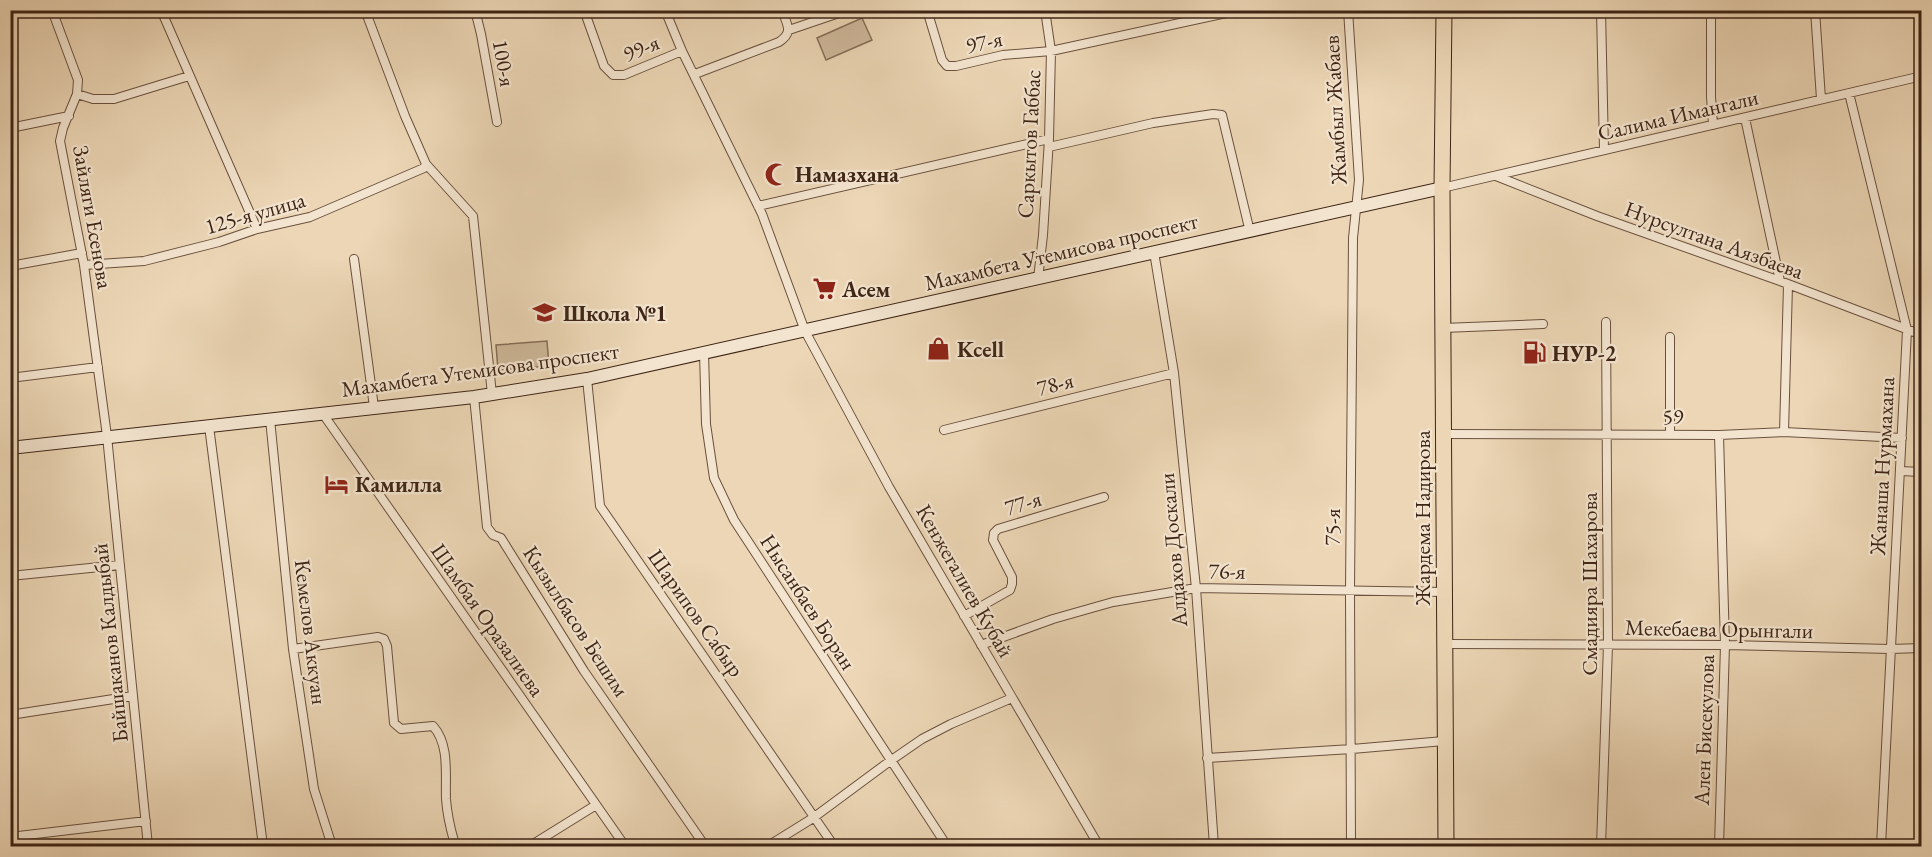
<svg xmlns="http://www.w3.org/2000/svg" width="1932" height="857" font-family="'EB Garamond',serif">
<rect width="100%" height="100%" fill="#ecd6b5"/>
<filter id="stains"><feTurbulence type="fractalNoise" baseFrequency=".00333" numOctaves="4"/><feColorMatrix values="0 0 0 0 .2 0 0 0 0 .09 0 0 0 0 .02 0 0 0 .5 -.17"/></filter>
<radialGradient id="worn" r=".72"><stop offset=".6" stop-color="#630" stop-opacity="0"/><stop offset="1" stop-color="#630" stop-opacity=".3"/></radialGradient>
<path fill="#ceb89a" stroke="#866e58" stroke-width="1.5" d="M862,18L872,40L826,60L817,38Z
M547,341L549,366L498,370L496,345Z"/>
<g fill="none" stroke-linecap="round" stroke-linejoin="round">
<defs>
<path id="street" d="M52,10L78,80L77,94L63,128L60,141L84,265L107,436L148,846
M161,10L257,229
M365,10L405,116L426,164L473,216L492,394
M475,10L481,34L497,122
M584,10L604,66L613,75H624L682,51
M665,10L682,51L762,214L805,331L889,487L1099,846
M927,10L942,60L947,66H956L1003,55L1051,51L1240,10
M1348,10L1359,180L1353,238L1350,591L1351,846
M1601,10L1604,150
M1711,10V97L1713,125
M1815,10L1821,99
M789,30L848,10
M695,74L779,42C794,32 787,25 782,10
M1849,93L1907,330L1881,846
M77,94L93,99H114L189,76
M1745,118L1780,281
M10,128L69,116
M1049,147L1153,123L1213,114L1222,115L1250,232
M1496,176L1597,216L1780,281L1922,335
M1442,188L1922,76
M758,206L1049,139
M1154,252L1174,373L1196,588L1214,846
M354,259L374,407
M84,265L144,261L219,242L257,229L310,217L424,168L426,164
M10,266L82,253
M1038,279L1043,235L1049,139L1051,51L1045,10
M1443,328L1543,324
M704,353L706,424L714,478L734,520L947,846
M10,378L98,367
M587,379L600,506L834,846
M474,397L487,527L493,535L501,538L584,671L705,846
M323,414L625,846
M270,419L293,649L314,789L332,846
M209,426L263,846
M944,430L1174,373
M1784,432L1788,285
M1444,434L1719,435L1784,432L1902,438
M1670,434V337
M1900,471L1922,472
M10,576L120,565
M964,616L1010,590L1012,584V577L993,540L994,533L998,529L1104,497
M1445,644L1725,645L1890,649L1922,648
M981,645L1053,619L1113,602L1196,588L1445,592
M293,649L378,637L384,639L387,646L394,723L401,729L433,726C450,745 445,775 446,799C447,813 450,827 454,841L453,846
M10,715L133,696
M1207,758L1352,749L1444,741
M10,837L146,821
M530,846L596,805
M768,846L813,818L890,761L922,739L951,724L1012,698
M1601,846L1608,645L1606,322
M1719,846L1725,645L1719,435"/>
<path id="secondary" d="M10,448L474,397L587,379L1442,188"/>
<path id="highway" d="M1444,10L1442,188L1446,846"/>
</defs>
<use href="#street" stroke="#6a513e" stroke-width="10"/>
<use href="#secondary" stroke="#3e2516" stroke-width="14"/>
<use href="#highway" stroke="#3e2516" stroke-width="17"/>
<use href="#street" stroke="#f3e4cf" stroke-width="8"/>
<use href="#secondary" stroke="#f3e4cf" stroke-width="12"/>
<use href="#highway" stroke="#ecd6b5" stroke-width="15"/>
</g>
<defs>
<symbol id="mosque-bare" viewBox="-9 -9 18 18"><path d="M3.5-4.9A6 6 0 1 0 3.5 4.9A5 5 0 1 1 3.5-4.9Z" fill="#8f2418" stroke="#f3e4cf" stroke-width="2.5" paint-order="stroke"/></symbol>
<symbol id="supermarket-bare" viewBox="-9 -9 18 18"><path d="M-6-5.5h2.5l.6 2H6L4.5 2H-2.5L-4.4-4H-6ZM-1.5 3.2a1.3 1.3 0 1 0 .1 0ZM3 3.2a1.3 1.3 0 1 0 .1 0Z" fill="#8f2418" stroke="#f3e4cf" stroke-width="2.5" paint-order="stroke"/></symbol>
<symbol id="school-bare" viewBox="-9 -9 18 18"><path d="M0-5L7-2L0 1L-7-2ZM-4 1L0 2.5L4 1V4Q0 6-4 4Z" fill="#8f2418" stroke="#f3e4cf" stroke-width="2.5" paint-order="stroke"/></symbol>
<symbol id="shop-bare" viewBox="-9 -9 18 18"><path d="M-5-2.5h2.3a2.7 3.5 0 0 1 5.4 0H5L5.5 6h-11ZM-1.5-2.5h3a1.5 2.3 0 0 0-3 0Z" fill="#8f2418" stroke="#f3e4cf" stroke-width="2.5" paint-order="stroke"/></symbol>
<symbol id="fuel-bare" viewBox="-9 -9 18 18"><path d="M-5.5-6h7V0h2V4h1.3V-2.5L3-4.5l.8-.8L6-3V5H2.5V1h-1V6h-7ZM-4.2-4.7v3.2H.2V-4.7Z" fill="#8f2418" stroke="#f3e4cf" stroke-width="2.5" paint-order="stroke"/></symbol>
<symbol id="hotel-bare" viewBox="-9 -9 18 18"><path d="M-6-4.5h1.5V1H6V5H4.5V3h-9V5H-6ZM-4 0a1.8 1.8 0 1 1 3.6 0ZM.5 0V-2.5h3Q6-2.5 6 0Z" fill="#8f2418" stroke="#f3e4cf" stroke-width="2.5" paint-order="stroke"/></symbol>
</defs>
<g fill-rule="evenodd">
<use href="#mosque-bare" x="760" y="158" width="33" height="33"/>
<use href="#supermarket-bare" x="808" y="272" width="33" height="33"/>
<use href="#school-bare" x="528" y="296" width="33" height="33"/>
<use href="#shop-bare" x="922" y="332" width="33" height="33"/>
<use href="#fuel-bare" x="1518" y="336" width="33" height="33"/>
<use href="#hotel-bare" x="320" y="468" width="33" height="33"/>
</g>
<g text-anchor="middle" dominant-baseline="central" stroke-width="4.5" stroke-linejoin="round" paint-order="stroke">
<g font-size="22" fill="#3e2516" stroke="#f3e4cf">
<text transform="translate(984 42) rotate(-12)">97-я</text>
<text transform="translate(641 48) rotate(-22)">99-я</text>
<text transform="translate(504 63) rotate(80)">100-я</text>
<text transform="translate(1335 110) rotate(-93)">Жамбыл Жабаев</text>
<text transform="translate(1678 115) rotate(-13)">Салима Имангали</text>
<text transform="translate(1029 144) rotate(-87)">Саркытов Габбас</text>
<text transform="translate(255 213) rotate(-16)">125-я улица</text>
<text transform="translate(93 217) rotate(80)">Зайляги Есенова</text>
<text transform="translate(1714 240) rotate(20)">Нурсултана Аязбаева</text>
<text transform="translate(1061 252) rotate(-13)">Махамбета Утемисова проспект</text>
<text transform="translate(480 370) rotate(-8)">Махамбета Утемисова проспект</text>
<text transform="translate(1055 384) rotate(-14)">78-я</text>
<text x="1673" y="416">59</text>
<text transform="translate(1882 466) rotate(-87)">Жанаша Нурмахана</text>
<text transform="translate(1023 503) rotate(-17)">77-я</text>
<text transform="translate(1422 518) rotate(-90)">Жардема Надирова</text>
<text transform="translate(1332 527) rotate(-90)">75-я</text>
<text transform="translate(1173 550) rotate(-95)">Алдахов Доскали</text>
<text transform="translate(1227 571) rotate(1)">76-я</text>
<text transform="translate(965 581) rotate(60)">Кенжегалиев Кубай</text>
<text transform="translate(1589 584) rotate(-90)">Смадияра Шахарова</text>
<text transform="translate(808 602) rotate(57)">Нысанбаев Боран</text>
<text transform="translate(696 613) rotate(55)">Шарипов Сабыр</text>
<text transform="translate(488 620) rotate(55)">Шамбая Оразалиева</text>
<text transform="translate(576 621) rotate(57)">Кызылбасов Бешим</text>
<text transform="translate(1719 629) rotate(1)">Мекебаева Орынгали</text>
<text transform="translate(311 632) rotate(83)">Кемелов Аккуан</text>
<text transform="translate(110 643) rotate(-96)">Байшаканов Калдыбай</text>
<text transform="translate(1704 730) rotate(-88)">Ален Бисекулова</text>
</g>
<g font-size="22" font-weight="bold" fill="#3e2516" stroke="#f3e4cf" text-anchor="start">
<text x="795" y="174">Намазхана</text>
<text x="842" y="289">Асем</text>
<text x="563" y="313">Школа №1</text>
<text x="957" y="349">Kcell</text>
<text x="1552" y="353">НУР-2</text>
<text x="355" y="484">Камилла</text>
</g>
</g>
<rect width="1932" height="857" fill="none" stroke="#ecd6b5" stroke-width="36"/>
<rect x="12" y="12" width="1908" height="833" fill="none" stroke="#3e2516" stroke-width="3"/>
<rect x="18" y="18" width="1896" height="821" fill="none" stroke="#3e2516" stroke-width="1.5"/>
<rect width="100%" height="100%" filter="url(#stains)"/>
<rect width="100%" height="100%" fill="url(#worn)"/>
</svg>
